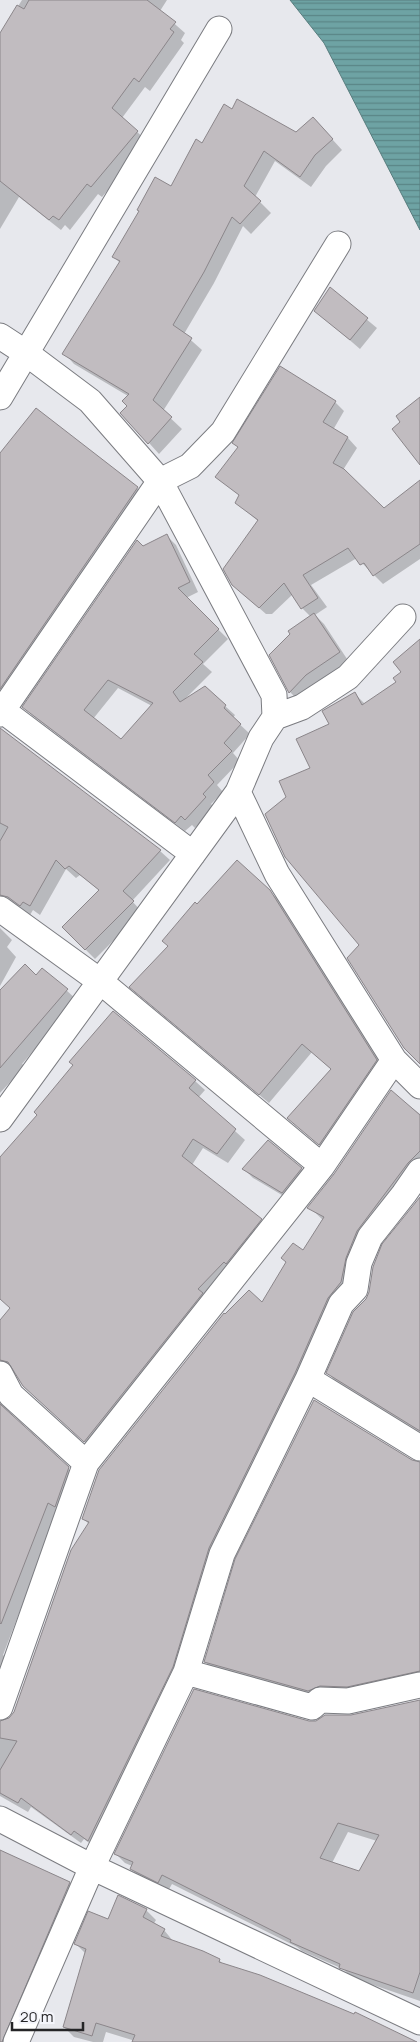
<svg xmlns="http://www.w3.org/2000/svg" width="420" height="2042" font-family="Manrope,sans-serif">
<defs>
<pattern id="water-rules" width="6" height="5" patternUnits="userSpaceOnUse" patternTransform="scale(1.25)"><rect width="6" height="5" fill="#6ea3a4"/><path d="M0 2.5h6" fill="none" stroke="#5a8586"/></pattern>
</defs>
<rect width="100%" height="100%" fill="#e7e8ed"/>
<path fill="url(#water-rules)" stroke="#587d7e" d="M290,0H420V230L324,43Z"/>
<path fill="#0003" fill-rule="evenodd" d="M22,0H167L160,11L185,33L181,40L184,43L150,91L145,87L122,118L148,142L102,197L98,194L70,230L65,225L61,230L19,197L0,229V35Z
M323,129L342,150L326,166L311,187L275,161L255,197L271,213L251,234L243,226L214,283L184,334L202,350L163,411L182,429L159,454L122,413L128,406V396L74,364L64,353L120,263L114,257L172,187L202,144Z
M330,289L377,328L360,349L316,311Z
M335,402L344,411L333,430L348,438L357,448L343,470L384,510L420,484V559L383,584L357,558L311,585L327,607L315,615L324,624L349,662L299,701L290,692L311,617L302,608L293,594L272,614H266L243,594L259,522L236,502L240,496L217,476L239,448L234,443Z
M36,410L137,488L148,498L0,712V465Z
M167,536L176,545L198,592L186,598L228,639L203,664L212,672L185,699L225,706L235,715L233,718L250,734L233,753L240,761L217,785L223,792L211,804L214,807L195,828L192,825L185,831L33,716L24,707L143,547ZM118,688L152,706L121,741L93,719Z
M420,641V1063L288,797L312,769L331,724L355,694L365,704L398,682Z
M0,740L160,851L170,860L132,901L142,912L95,959L63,927L100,891L80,875L76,878L66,869L40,915L33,910L30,915L13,904L0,909Z
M269,891L279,900L385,1069L328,1153L289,1118L332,1070L312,1052L269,1103L139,995L197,906Z
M0,928L12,940L7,947L16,957L0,986Z
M43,969L77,1000L22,1064L25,1066L0,1093V992L36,977Z
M195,1081L205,1090L198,1098L245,1140L228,1163L203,1148L192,1165L261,1220L271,1229L95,1451L34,1396L14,1370L11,1369L0,1374V1322L11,1308L0,1298V1160Z
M391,1092L420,1114V1171L337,1308L182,1677L98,1850L84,1839L81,1843L31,1807L28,1812L0,1796V1722L11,1719L15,1712L89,1524L83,1519L262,1304L303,1252L323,1220L309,1207L335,1175Z
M244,1169H301L311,1178L292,1201L253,1178Z
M420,1197V1434L337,1383L328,1373L370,1292L384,1245Z
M0,1398L10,1415L78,1478L58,1512L3,1655L13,1664L0,1700Z
M412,1461L420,1463V1682L319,1700L215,1671L205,1662Z
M420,1701V2001L353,1978L343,1969L302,1951L297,1947L172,1884L168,1891L141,1878L131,1869L132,1866L125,1863L116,1854L308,1722L351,1716ZM348,1832L377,1841L360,1872L332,1863Z
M0,1850L69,1883L79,1893L14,2042H0Z
M146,1910L156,1920L153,1925L164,1930L173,1941L219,1960L224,1965L415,2042H132V2040L106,2032L103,2042H93L74,2037L64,2027L86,1954L76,1944L108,1920Z"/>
<path fill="#c1bcc0" stroke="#8b868a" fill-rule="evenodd" d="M29,0H147L176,22L170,29L174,32L139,82L134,78L112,108L138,131L91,187L87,184L59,220L53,216L49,220L0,181V33L17,5L24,9Z
M237,99L296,132L313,117L333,139L315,155L300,177L264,151L244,186L261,201L240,224L232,217L204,272L173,325L192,338L153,400L172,417L148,444L120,413L127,406L122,401L129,394L62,354L120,261L112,257L139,211L137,210L155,177L171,186L196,139L202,143L224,104L232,109Z
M330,287L368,318L350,340L314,311Z
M280,366L336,401L323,422L348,437L333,463L344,469L384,508L420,480V544L373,576L364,563L360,565L348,548L303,575L318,598L301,609L284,583L259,608L232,585L223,569L258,520L235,503L239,495L215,477L238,447L232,443Z
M420,397V465L392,429L400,422L396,416Z
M36,408L138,487L0,689V453Z
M167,534L190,582L178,588L219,629L194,654L203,662L173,692L180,702L205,686L226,705L224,708L241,724L224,743L232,751L208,775L214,782L203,794L206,797L185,820L181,816L175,823L22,707L137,540L143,546ZM108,680L153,703L121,739L84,710Z
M314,613L340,652L306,675L289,693L269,655L290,634L288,631Z
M420,639V1064L404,1048L347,958L359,945L285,857L265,814L286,797L279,781L310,768L296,739L329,724L322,711L355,692L362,705L396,682L393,678L401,672L393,662Z
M0,728L161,850L123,891L134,901L85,950L62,927L99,890L69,866L65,869L56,860L30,906L23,902L20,906L8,897L0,895V841L8,827L0,823Z
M237,860L270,890L377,1060L319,1145L287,1118L331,1069L302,1044L259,1095L129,987L168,946L162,941L195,902L197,904Z
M25,964L36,975L42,968L68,989L0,1068V990Z
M113,1011L196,1080L189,1088L236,1129L217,1154L193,1139L182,1156L262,1219L226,1264L224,1262L198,1289L203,1293L84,1442L23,1386L8,1362L0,1360V1320L10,1308L0,1299V1157L37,1115L34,1112L73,1065L69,1062Z
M391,1090L420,1115V1151L408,1163L357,1231L346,1258L341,1282L328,1298L295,1373L209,1548L173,1667L88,1841L74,1831L71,1835L21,1798L18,1803L0,1793V1770L17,1741L0,1738V1721L9,1718L14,1712L71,1550L89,1522L82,1519L99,1470L224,1313L225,1314L249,1290L262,1302L286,1262L281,1258L293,1243L303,1250L324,1217L307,1208L334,1174Z
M268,1140L302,1168L282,1193L242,1169Z
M420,1197V1431L326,1373L353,1312L366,1299L369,1292L373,1267L382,1244Z
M314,1400L412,1460L420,1462V1671L347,1687L320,1686L308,1691L204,1662L235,1559Z
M0,1404L69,1467L55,1507L48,1503L1,1624L0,1623Z
M194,1689L309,1721H316L325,1715H351L420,1700V1972L413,1993L342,1969L339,1968L340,1964L290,1942L291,1940L162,1875L158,1883L130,1869L133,1862L114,1854ZM338,1823L379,1835L359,1871L320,1858Z
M0,1850L70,1882L2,2042H0Z
M118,1895L147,1909L143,1917L165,1929L161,1936L203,1951L220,1959L219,1962L260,1975L354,2014L355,2012L417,2042H132L135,2035L96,2023L92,2036L63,2027L86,1949L74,1944L88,1911L108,1919Z"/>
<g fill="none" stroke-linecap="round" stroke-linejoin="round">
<defs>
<path id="street" d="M0,336L26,353L90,401L160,481L274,695L275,717L261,738L238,792L0,1119
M0,397L219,29
M2,710L193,854
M0,714L160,481L190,466L223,432L338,244
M275,717L302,707L348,677L403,617
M238,792L277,874L394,1060L420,1086
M0,909L101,982L322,1166
M0,1374L11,1395L86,1463
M308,1379L420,1448
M186,1672L312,1707L320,1700L348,1701L420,1685
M0,1707L86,1463L322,1166L394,1060
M0,1819L92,1867L420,2022
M16,2042L92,1867L186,1672L222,1554L308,1379L341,1304L355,1289L359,1263L370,1237L404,1194L420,1171"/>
</defs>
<use href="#street" stroke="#7b7c81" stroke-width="27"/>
<use href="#street" stroke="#fff" stroke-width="25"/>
</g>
<path d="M12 2022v8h71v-8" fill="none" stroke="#252527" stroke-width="2.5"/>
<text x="20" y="2022" font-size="15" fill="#252527" stroke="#f4f5fb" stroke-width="4" paint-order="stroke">20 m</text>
</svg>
